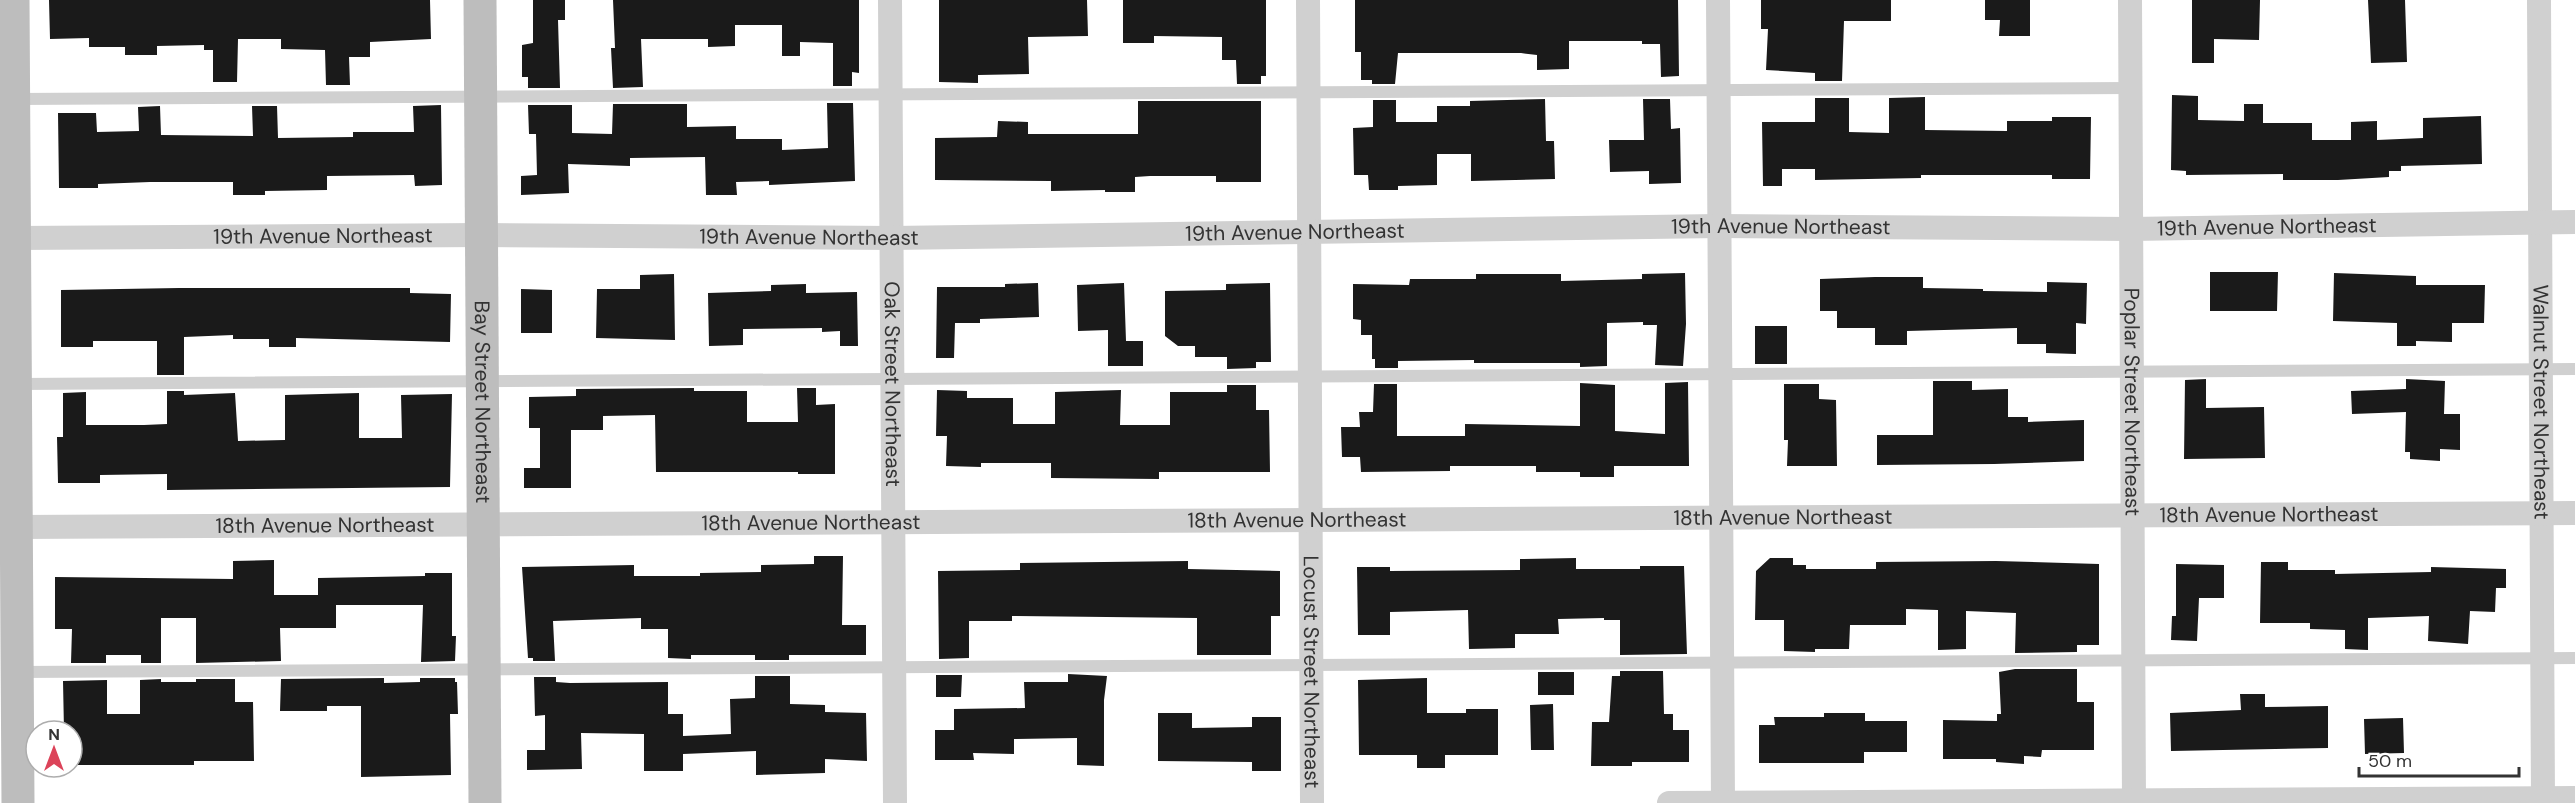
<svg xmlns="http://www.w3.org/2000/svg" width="2575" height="803" font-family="'DM Sans',sans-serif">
<rect width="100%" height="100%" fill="#fff"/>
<path fill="#1a1a1a" d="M49,0H430L431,39L370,42V57H349L350,85H326L325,50L281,49V39H238L237,82H213V50H204V45L157,46V55H125V47H89V38L50,39Z
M533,0H565V20H558L560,88H528V77H522V45L533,43Z
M613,0H859V73L852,72V86H833V43L800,42V56H782V25H735V46L708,47V39H641L643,87L613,88L611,48H615Z
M939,0H1087L1088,36L1028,37L1029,74L978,75V83L939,82Z
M1123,0H1266V76H1261V84H1237L1236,60H1222V37L1154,36V43H1123Z
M1355,0H1678L1679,76L1661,77L1660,44H1642V41H1569V69L1537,70V55L1521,53H1398L1395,84H1372V80H1361V52H1355Z
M1761,0H1891V21H1844L1842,81H1815V73L1766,70L1768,29H1761Z
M1985,0H2030V36H1999L2000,20H1985Z
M2192,0H2260L2259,40L2214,39V63H2192Z
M2368,0H2405L2407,62L2371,63Z
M2172,95L2198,96V120L2244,121V104H2263V123H2312V140H2351V122L2377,121V140L2423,138V118L2481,116L2482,164L2401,166V171H2389V177L2338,180H2283V174L2186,175V171L2171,170Z
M1925,97V130L2007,131V121H2052V117H2091L2090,179H2052V175H1921V178L1815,180V169H1782V186H1763L1762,122H1815V98H1849V132L1889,133V98Z
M1545,99L1546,141H1554L1555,179L1471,181V154H1437V185L1398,186V190H1369L1368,175H1354L1353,128L1373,127V100H1396V122H1437V106H1470V101Z
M1643,99H1670L1671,129L1680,128L1681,183L1649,184V171L1610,172L1609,140H1644Z
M1138,101H1261V182H1216V176H1150L1135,177V192H1105V190L1051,191V181L935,180V138L997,137L998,121L1028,122V134H1138Z
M827,103H853L855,181L769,185V181L736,182L737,195H706L705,157L630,158V166L568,164L569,193L521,195V176L537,175L536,134H529L528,105H572V133L612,134L613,104H687V127L736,126V139H782V150L828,148Z
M441,105L442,185L415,186L414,175L327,176V190L265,191V195H233V182H150L98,184V188H59L58,113H96L97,132L139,131L138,107L160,106L161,135L253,136L252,106H277L278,138L353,137V132H414L413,106Z
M2210,272H2278L2277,311H2210Z
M1685,273L1686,324L1683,366L1655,365L1657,325H1643V322L1607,323V366L1580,367V363H1474V360L1398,361V368H1375V359H1372V335H1361V320L1353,319V284L1409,285L1410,279H1476V274H1561V281L1642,279V274Z
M2334,273L2416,276V285H2485L2484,323H2452V342L2416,341V346H2397V323L2333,321Z
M674,274L675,340L596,338L597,289H640V275Z
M1875,277H1923V288L1983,289V291L2047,292V282L2087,283L2086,324L2076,323V354L2046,353V344H2017V328L1907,331V345H1875V328H1837V311H1820V279Z
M1038,283L1039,317L980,319V323H955L954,358H936L937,287H1005V284Z
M1124,283L1126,341H1143V366H1108V330L1078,331L1077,285Z
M1270,283L1271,362H1256V368L1227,369V357H1195V346H1178L1165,336V291L1226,290V284Z
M806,284V293L857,292L858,346H840V331L822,332V328L743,329V345L709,346L708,293L771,291V285Z
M179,288H410V293L451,294L450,342L296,338V347H269V339H233V335L184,337V375H157V341H93V347H61V290Z
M521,289L552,290V333H521Z
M1755,326H1787V364H1755Z
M2206,379V408L2264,407L2265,458L2184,459L2185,380Z
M2406,379L2445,381L2444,414H2460V450L2440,449V461L2410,459V452H2405L2406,412L2352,414L2351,391L2406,389Z
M1933,381H1972V390L2008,389V417H2028V422L2084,420V461L1994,464L1877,465V435H1933Z
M1688,382L1689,466H1614V477H1580V472H1536V466H1450V471L1361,472L1360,457H1342L1341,427H1360L1359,412H1373L1374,384H1397V436H1465V424L1580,426V383L1615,385V431L1665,434V383Z
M1784,384H1819V399L1836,400L1837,466H1787L1788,440H1784Z
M1227,385H1256V410H1269L1270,472H1159V479L1051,478V463H981V467L946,466L947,436H936L937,390L967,391V398H1013V424H1055V392L1121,390L1120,425H1170V392H1227Z
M694,388V391H747V422H798L797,388H816V405L835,404V474H798V472H656L655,415L603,416V430H571V488H524V468H540V428H529V397L576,396V389Z
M167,391H184V395L235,393L238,441L285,440V395L359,393V438H402L401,395L452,394L450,487L167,490V474L100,475V483H58L57,437H63V393L86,392V425H144L167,424Z
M814,556H843L842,625H866V655H789V660H755V655H691V659L668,658V629H641V618L553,621L555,661H533V658H528L522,567L634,565V576H700V573L761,572V565L814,564Z
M1576,558V569H1640V566H1684L1687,654L1620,655V620H1604V618L1558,619L1559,634H1515V648L1469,649L1468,610L1390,612V635H1358L1357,567H1390V571L1520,570V559Z
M1770,558H1793V565H1806V569H1876V562L1996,561L2099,564V645H2077V652L2015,653L2016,613L1966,611V649L1938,650V610L1906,609V625H1850L1849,649H1815V652L1784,651V620H1755L1756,571Z
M274,560V595H318V578L425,576V573H452V636H456L455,661L421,662L423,605H336V628H280L281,661L196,663V618H161V663H141V655H106V663H71L72,629H55V577L233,579V561Z
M1188,561V569L1280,571V616H1271V655H1197V618L1012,616V621H969V658L939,659L938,571L1020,570V563Z
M2261,562H2288V570H2335V574L2431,572V567L2506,569V588H2496L2495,612L2470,611L2468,644L2428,641L2429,616L2368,618V650L2345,649V630L2310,629V623H2260Z
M2176,564L2224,565V598H2199L2197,641L2171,640L2172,616H2176Z
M2015,669H2077V702H2094V750H2042L2041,757L2024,756V764L1996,762V759H1943V720L1997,721V714H2001L1999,672Z
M1620,671H1663L1664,714H1673V730H1689V762H1632V766H1591L1592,722H1609L1612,676H1620Z
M1538,672H1574V695H1538Z
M1068,674L1107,676L1104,700V766L1077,765V738L1014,739V754L973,753L974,760H935V730H954V709L1025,708L1024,682H1068Z
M936,675H962L961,697H936Z
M755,676H790V704L825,705V712L866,713L867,761L825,759V773L756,775V751L683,754V771H644V734L581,733L582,769L527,770V750H545V715L535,716L534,677H556V682L570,683L668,682V714H683V736L731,734L730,699L755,698Z
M384,678V683L420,682V678H455V682H457L458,714H450L451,775L361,777V706H327V711H280L281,679Z
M1427,678V713H1466V709H1498V755H1445V768H1417V755H1359L1358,680Z
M161,679V682H196V679H235V702H253L254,761H194V765H72V731H64L63,681L107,680V714H140V680Z
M2240,694H2265V707L2328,706V748L2171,751L2170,713L2241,710Z
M1553,704L1554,750H1531L1530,705Z
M1158,713H1192V728L1252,727V717H1281V771H1252V762L1158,761Z
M1824,713H1865V721H1907V752H1864V763H1759V725H1775L1774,717H1824Z
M2403,718L2404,753L2365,754L2364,719Z"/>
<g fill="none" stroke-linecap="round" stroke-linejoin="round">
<path stroke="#d0d0d0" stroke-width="12" d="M15,99L2131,88
M17,384L2575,369
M17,672L2575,658"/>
<g stroke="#d0d0d0" stroke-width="24">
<path id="s1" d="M890,0L895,803"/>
<path id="s2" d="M1308,0L1312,803"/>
<path d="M1718,0L1723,803"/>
<path id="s3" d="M2130,0L2134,803"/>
<path id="s4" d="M2539,0L2543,803"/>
<path id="s5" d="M15,238L482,235L892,238L1719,226L2131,229L2575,222"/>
<path id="s6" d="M17,527L2575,513"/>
<path d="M1669,803L2575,798"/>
</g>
<g stroke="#bdbdbd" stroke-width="33">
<path d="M13,0L18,803"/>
<path id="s7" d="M480,0L485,803"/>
</g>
</g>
<g text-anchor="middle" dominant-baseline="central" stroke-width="6" stroke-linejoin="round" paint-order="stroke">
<g font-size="21" fill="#333" stroke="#fff">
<text stroke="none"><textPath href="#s5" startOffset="1766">19th Avenue Northeast</textPath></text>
<text stroke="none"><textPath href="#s5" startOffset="2252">19th Avenue Northeast</textPath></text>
<text stroke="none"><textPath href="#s5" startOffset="1280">19th Avenue Northeast</textPath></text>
<text stroke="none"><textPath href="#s5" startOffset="308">19th Avenue Northeast</textPath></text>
<text stroke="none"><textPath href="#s5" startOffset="794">19th Avenue Northeast</textPath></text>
<text stroke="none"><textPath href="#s1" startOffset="384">Oak Street Northeast</textPath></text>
<text stroke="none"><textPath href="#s3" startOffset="402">Poplar Street Northeast</textPath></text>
<text stroke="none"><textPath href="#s4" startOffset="402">Walnut Street Northeast</textPath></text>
<text stroke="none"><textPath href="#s7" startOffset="402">Bay Street Northeast</textPath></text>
<text stroke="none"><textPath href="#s6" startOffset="2252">18th Avenue Northeast</textPath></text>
<text stroke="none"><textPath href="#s6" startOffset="1766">18th Avenue Northeast</textPath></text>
<text stroke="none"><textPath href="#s6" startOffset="1280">18th Avenue Northeast</textPath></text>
<text stroke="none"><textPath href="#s6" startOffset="794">18th Avenue Northeast</textPath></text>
<text stroke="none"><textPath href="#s6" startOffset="308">18th Avenue Northeast</textPath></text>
<text stroke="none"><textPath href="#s2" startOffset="672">Locust Street Northeast</textPath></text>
</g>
</g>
<g transform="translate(54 749)"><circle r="28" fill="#ffffff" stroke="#adadad" stroke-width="1.5"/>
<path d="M0-4.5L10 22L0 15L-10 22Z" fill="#dc4359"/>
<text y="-9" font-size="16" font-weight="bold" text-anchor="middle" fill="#333333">N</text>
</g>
<path d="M2359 767v9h160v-9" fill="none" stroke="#333333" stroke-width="3"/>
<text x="2368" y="767" font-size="18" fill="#333333" stroke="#ffffff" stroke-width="4.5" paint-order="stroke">50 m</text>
</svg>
